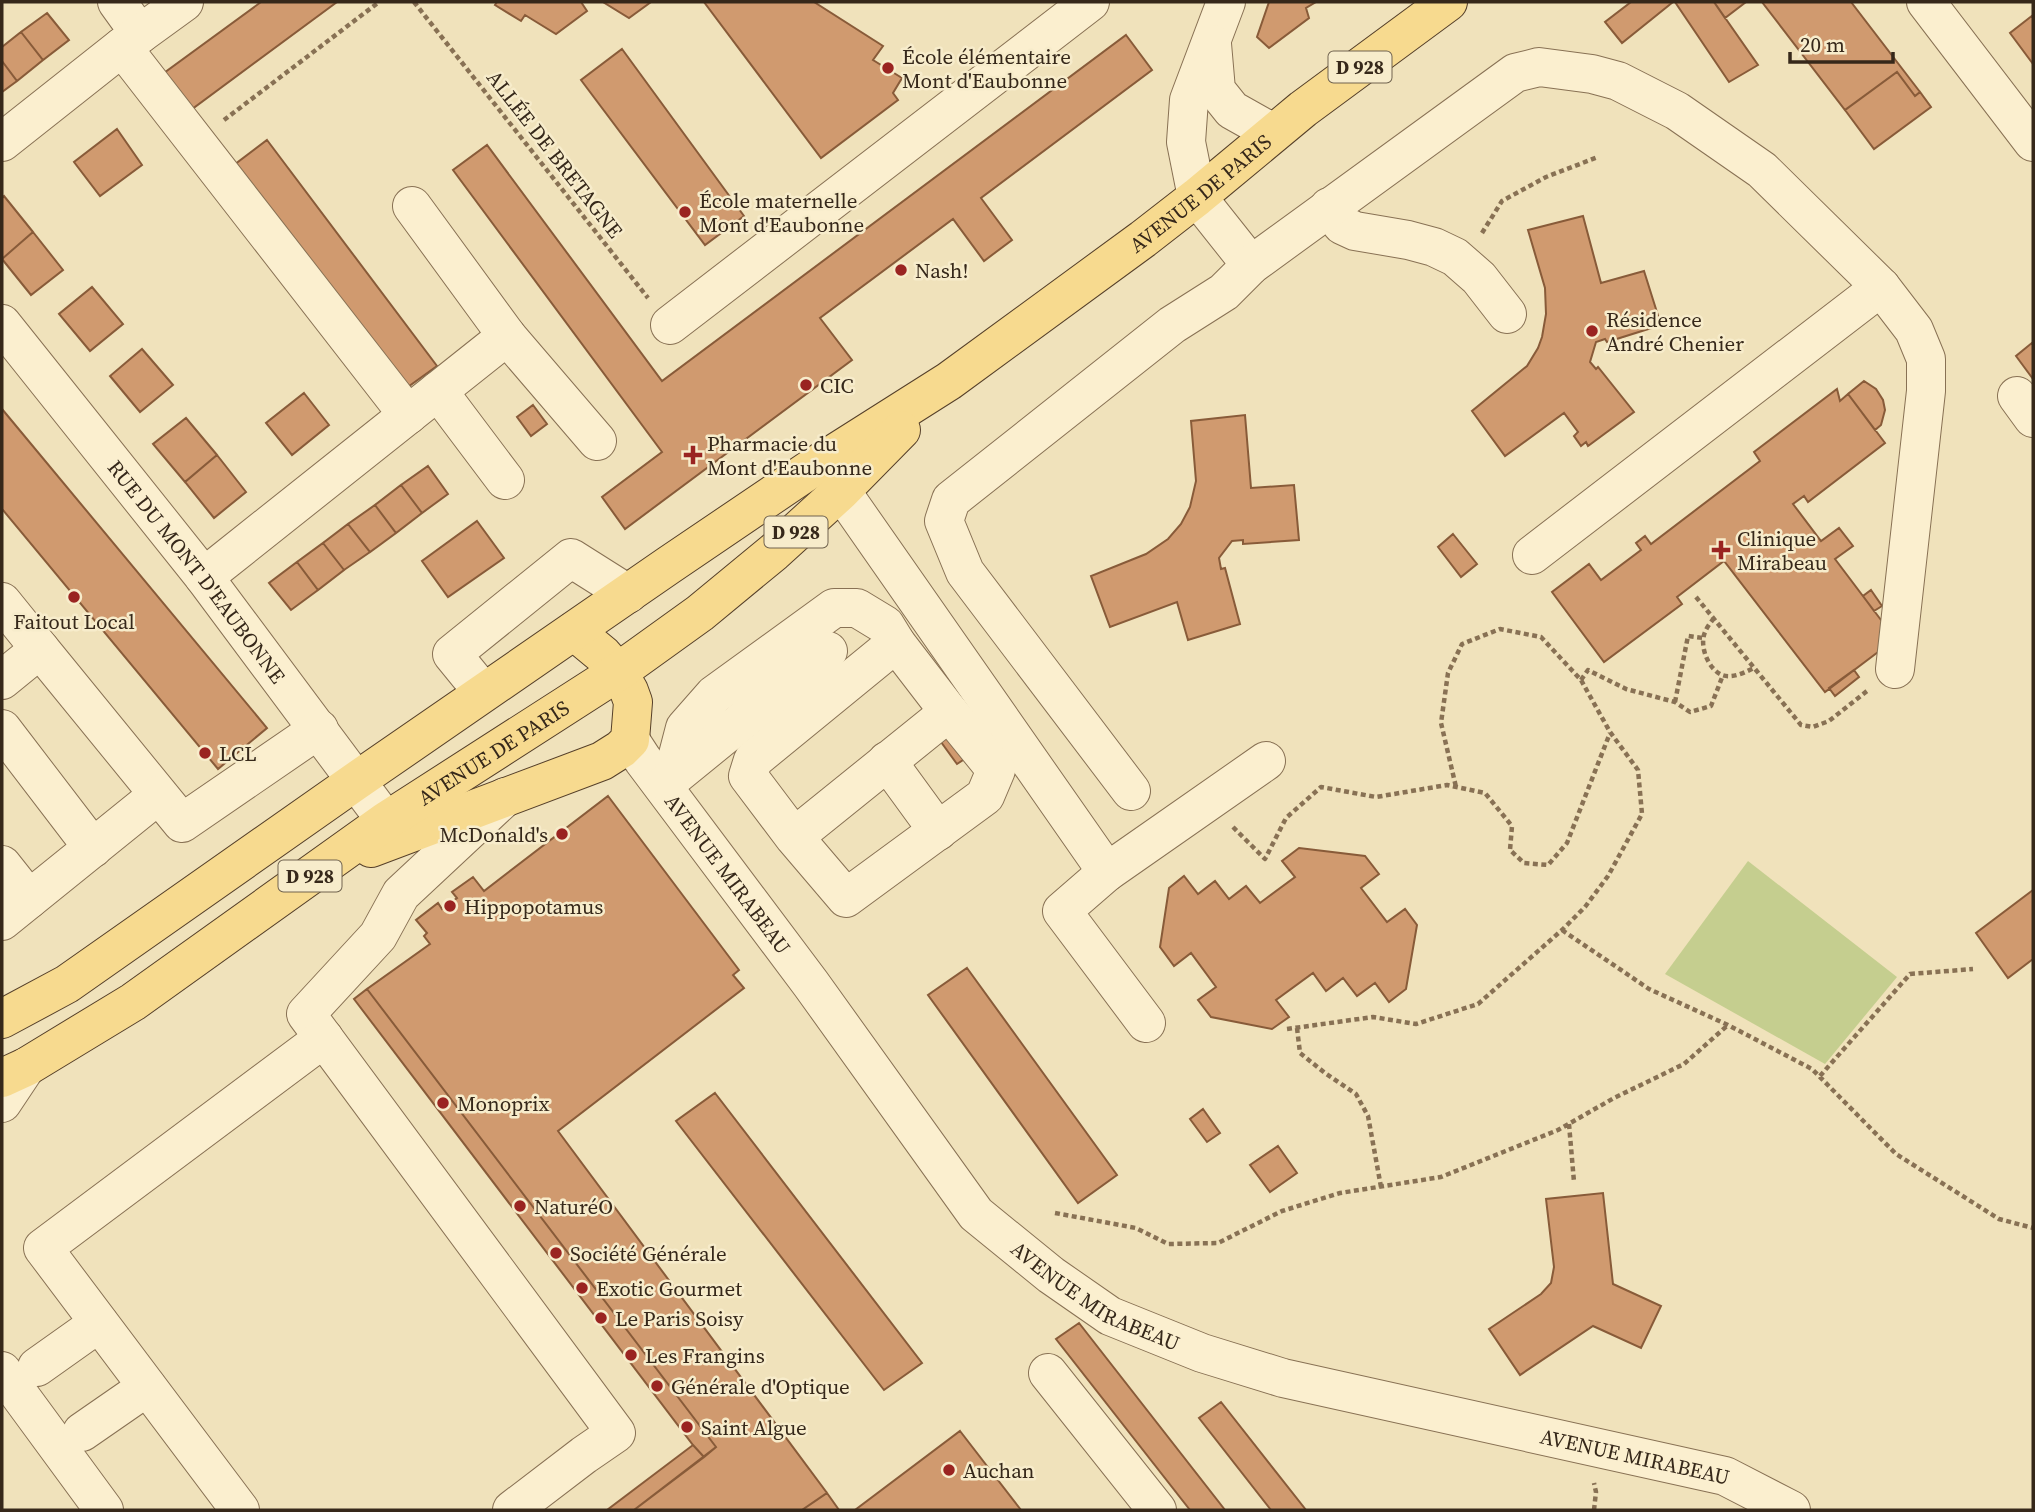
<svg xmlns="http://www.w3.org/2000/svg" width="2035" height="1512" font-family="'Source Serif 4',serif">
<rect width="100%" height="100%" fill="#f0e2bb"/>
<path fill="#c5ce8f" d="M1748,861L1897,977L1825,1064L1665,974Z"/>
<path fill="#d09a6f" stroke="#885b39" stroke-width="2" d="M261,2H337L180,118L153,81Z
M497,2H581L587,11L556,34L525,15L521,21L495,5Z
M603,2H651L629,18Z
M704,2H814L883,46L873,60L902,78L893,93L898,100L821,158Z
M1269,2H1316L1306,8L1309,18L1269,48L1257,37Z
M1631,2H1673L1622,43L1605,22Z
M1675,2H1714L1758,65L1729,82Z
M1714,2H1746L1725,18Z
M1762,2H1851L1920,92L1915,96L1897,72L1845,110Z
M47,13L69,40L43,60L21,32Z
M2033,15V64L2010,33Z
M21,32L43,60L17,81L2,61V47Z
M1126,35L1152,70L981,198L1012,240L984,261L953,219L820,318L852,360L625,529L602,497L662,452L453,170L487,145L662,381Z
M622,49L744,216L705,245L581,80Z
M2,61L17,81L2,92Z
M1897,72L1915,96L1920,92L1931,107L1874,149L1845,110Z
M117,129L142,165L100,196L74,162Z
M267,140L437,366L398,394L230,168Z
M4,196L33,232L2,259V198Z
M1583,216L1601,283L1644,271L1661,325L1607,342L1605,339L1596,342L1590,362L1596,369L1598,367L1634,412L1588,446L1586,442L1581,446L1574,436L1578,432L1564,413L1505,456L1472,411L1527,366L1538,348L1542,337L1546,314L1545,288L1528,230Z
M33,232L63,270L31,295L2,259Z
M92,287L123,324L90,351L59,314Z
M2033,342V379L2016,356Z
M142,349L173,385L140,412L110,376Z
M1864,381L1876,389L1883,400L1885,410L1881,425L1875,430L1848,394Z
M1837,389L1840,401L1848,394L1885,443L1808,502L1804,496L1793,504L1821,541L1839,528L1853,546L1835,559L1884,624L1882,649L1825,692L1724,561L1677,597L1682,604L1604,662L1552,592L1589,564L1601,580L1641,550L1636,543L1645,536L1651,544L1760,461L1754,452Z
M304,393L329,425L292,455L266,423Z
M533,405L547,424L531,436L517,417Z
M2,409L267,728L218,769L2,509Z
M1245,415L1251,488L1294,485L1299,540L1243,544V540L1232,541L1219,558L1221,569L1225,568L1240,624L1188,640L1177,602L1110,627L1091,576L1146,554L1168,539L1181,524L1190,507L1196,481L1191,421Z
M186,418L217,455L185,482L153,444Z
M217,455L246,492L214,518L185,482Z
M428,466L448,494L422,513L401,485Z
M401,485L422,513L396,533L375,505Z
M375,505L396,533L370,552L348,524Z
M477,521L504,558L448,597L422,561Z
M348,524L370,552L344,570L323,543Z
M1453,534L1477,564L1461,577L1438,547Z
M323,543L344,570L318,590L297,562Z
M297,562L318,590L291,610L269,583Z
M1871,590L1882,606L1874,611L1863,596Z
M1854,670L1859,677L1835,696L1829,688Z
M952,733L969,756L957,764L941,742Z
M608,796L739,970L733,975L744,988L558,1131L827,1493L802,1510H634L716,1447L367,989L430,944L424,936L427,933L416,920L438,903L442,909L457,898L452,892L473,877L484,891Z
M1299,848L1365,856L1379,874L1361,888L1387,922L1405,909L1417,925L1406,989L1389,1002L1375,983L1357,996L1343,978L1326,991L1313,973L1276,1000L1289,1017L1272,1029L1211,1017L1198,1000L1216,987L1191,953L1174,966L1160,947L1169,888L1184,876L1198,894L1215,881L1229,899L1246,886L1260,903L1295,877L1282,861Z
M2033,890V959L2008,978L1976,933Z
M967,968L1117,1175L1078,1203L928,995Z
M367,989L716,1447L704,1457L693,1445L354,999Z
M715,1093L922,1363L884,1390L676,1121Z
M1203,1109L1220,1133L1207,1142L1190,1119Z
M1278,1146L1297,1173L1270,1192L1250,1165Z
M1603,1193L1613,1284L1661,1306L1641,1348L1593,1326L1520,1375L1489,1329L1541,1294L1551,1283L1554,1267L1546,1199Z
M1079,1323L1225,1510H1190L1056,1339Z
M1221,1402L1306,1510H1271L1199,1418Z
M960,1431L1021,1510H855Z
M693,1445L704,1457L634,1510H607Z
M827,1493L839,1510H802Z"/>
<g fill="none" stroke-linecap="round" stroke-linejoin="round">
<defs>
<g id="minor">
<path d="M117,2L140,34"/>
<path d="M1226,2L1189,100L1186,142L1197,197L1251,265"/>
<path d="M1926,2L2033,142"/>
<path d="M1212,44L1216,90L1232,110L1273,133"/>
<path d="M122,47L408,415"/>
<path d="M2,142L122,47L184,2"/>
<path d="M412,206L507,336L597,441"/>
<path d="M1329,207L1342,225L1355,231L1408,240L1434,247L1455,257L1479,278L1507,314"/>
<path id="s1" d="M2,324L204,577L386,821"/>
<path d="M670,325L1090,2"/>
<path d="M438,391L505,480"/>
<path d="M2017,396L2033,418"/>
<path d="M841,491L1107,872L1266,761"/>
<path d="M1532,555L1881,287"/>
<path d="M204,577L507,336"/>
<path d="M2,602L40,649"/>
<path d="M2,680L40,649L182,823L319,729"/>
<path d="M483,692L452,654L571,558L628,594"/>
<path d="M2,729L93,848"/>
<path id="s2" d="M630,740L643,760L811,984L976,1214L1051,1275L1110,1316L1202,1353L1283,1378L1725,1476L1791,1510"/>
<path d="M887,761L938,831"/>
<path d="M672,778L685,728L714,695L834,608H857L885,625L896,643L949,712"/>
<path d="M667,782L828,651"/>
<path d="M1131,791L965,572L944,521L951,500L1172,325L1224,292L1251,265L1515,73L1539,67L1592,74L1618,81L1677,111L1762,170L1881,287L1914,330L1926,359V391L1895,669"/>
<path d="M505,797L401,894L378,936L306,1014L616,1433L584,1455L512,1510"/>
<path d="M794,837L949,712L996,770L985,796L846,898L794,837L748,776L753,760L896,643"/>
<path d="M2,865L29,899"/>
<path d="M1107,872L1062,911L1146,1023"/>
<path d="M2,921L158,795"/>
<path d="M2,1103L26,1067"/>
<path d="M37,1367L99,1323"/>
<path d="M2,1371L104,1510"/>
<path d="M1048,1373L1157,1510"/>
<path d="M82,1432L147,1387"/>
<path d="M240,1510L43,1248L324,1038"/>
</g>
<g id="major">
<path d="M371,848L602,761L621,749L630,740L633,702L629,691L618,672L603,655L574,631"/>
<path id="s3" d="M2,1019L67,984L356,781L669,565L818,464L949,381L1143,239L1197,197L1303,109L1448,2"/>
<path id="s4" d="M2,1078L26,1067L133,1002L386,821L618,672L700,613L774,552L841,491L901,430"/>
</g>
</defs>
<use href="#minor" stroke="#887154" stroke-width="40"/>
<use href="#major" stroke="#553f29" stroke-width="40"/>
<path stroke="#887154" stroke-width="4.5" stroke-dasharray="5 3.5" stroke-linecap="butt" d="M414,2L648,298
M224,120L379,2
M1482,233L1502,201L1546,177L1598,157
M1696,597L1801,725L1813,727L1829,721L1867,691
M1714,618C1711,622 1707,627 1705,632C1699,646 1708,669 1722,675C1733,679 1745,672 1754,668
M1581,680L1588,670L1626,689L1675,702L1690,712L1711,706L1723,675
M1675,702L1688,636L1703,638
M1233,827L1265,859L1286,818L1321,787L1376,797L1447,785L1485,793L1512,826L1510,850L1524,863L1548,865L1567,843L1610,733
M1562,930L1649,989L1728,1025L1812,1069L1896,1154L1999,1219L2033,1228
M1297,1028L1300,1053L1325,1073L1356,1094L1368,1116L1381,1187
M1287,1029L1373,1017L1416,1024L1478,1004L1562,930L1585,907L1608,876L1642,814L1638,770L1610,732L1581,680L1541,637L1500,629L1462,644L1448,673L1441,723L1456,787
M1820,1076L1910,974L1973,969
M1569,1124L1574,1182
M1055,1213L1136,1228L1168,1244L1218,1243L1282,1211L1340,1193L1441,1177L1558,1130L1614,1098L1684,1064L1728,1025
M1594,1510L1596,1492L1594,1483"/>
<use href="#minor" stroke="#fbefcf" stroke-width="38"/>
<use href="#major" stroke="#f7da8f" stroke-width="38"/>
</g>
<g fill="#9a2421" stroke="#f7eccb" stroke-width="2.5">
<circle cx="888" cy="68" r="7"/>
<circle cx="685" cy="212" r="7"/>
<circle cx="901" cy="270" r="7"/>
<circle cx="1592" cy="331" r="7"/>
<circle cx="806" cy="385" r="7"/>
<path d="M689.5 444.5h7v7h7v7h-7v7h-7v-7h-7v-7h7z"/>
<path d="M1717.5 539.5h7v7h7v7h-7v7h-7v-7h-7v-7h7z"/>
<circle cx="74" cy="597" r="7"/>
<circle cx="205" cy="753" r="7"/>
<circle cx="562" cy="834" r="7"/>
<circle cx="450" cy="906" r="7"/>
<circle cx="443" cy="1103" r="7"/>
<circle cx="520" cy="1206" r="7"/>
<circle cx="556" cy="1253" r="7"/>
<circle cx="582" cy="1288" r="7"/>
<circle cx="601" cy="1318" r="7"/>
<circle cx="631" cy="1355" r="7"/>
<circle cx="657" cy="1386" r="7"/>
<circle cx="687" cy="1427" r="7"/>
<circle cx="949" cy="1470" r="7"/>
</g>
<g text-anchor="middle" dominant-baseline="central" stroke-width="5" stroke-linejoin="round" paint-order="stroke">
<g fill="#f7eccb" stroke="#70634f" stroke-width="2">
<rect x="1328.5" y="51.5" width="63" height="31" rx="5"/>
<rect x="764.5" y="516.5" width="63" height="31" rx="5"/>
<rect x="278.5" y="860.5" width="63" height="31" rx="5"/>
</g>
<g font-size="19" font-weight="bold" fill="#36281a">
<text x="1360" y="67">D 928</text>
<text x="796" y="532">D 928</text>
<text x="310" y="876">D 928</text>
</g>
<g font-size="21" fill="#36281a" stroke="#f7eccb" text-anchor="start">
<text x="902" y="56">École élémentaire<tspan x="902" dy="24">Mont d'Eaubonne</tspan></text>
<text x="699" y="200">École maternelle<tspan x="699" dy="24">Mont d'Eaubonne</tspan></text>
<text x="915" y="270">Nash!</text>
<text x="1606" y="319">Résidence<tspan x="1606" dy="24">André Chenier</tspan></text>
<text x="820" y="385">CIC</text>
<text x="707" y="443">Pharmacie du<tspan x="707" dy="24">Mont d'Eaubonne</tspan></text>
<text x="1737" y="538">Clinique<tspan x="1737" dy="24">Mirabeau</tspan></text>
<text x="74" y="621" text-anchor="middle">Faitout Local</text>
<text x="219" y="753">LCL</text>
<text x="548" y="834" text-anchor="end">McDonald's</text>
<text x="464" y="906">Hippopotamus</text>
<text x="457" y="1103">Monoprix</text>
<text x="534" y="1206">NaturéO</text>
<text x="570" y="1253">Société Générale</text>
<text x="596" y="1288">Exotic Gourmet</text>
<text x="615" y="1318">Le Paris Soisy</text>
<text x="645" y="1355">Les Frangins</text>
<text x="671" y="1386">Générale d'Optique</text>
<text x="701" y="1427">Saint Algue</text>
<text x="963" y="1470">Auchan</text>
</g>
<g font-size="21" fill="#36281a" stroke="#f7eccb">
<text transform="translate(555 154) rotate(52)">ALLÉE DE BRETAGNE</text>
<text stroke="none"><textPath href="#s3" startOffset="1456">AVENUE DE PARIS</textPath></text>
<text stroke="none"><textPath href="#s1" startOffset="315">RUE DU MONT D'EAUBONNE</textPath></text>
<text stroke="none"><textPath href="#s4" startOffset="590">AVENUE DE PARIS</textPath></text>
<text stroke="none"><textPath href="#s2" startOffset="166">AVENUE MIRABEAU</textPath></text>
<text stroke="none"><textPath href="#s2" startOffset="733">AVENUE MIRABEAU</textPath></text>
<text stroke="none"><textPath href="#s2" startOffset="1300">AVENUE MIRABEAU</textPath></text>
</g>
</g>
<rect width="2035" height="1512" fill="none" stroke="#36281a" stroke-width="7"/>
<path d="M1790 52v10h103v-10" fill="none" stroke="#36281a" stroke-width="3.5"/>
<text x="1800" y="52" font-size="21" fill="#36281a" stroke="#f7eccb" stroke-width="5" paint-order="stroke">20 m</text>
</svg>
